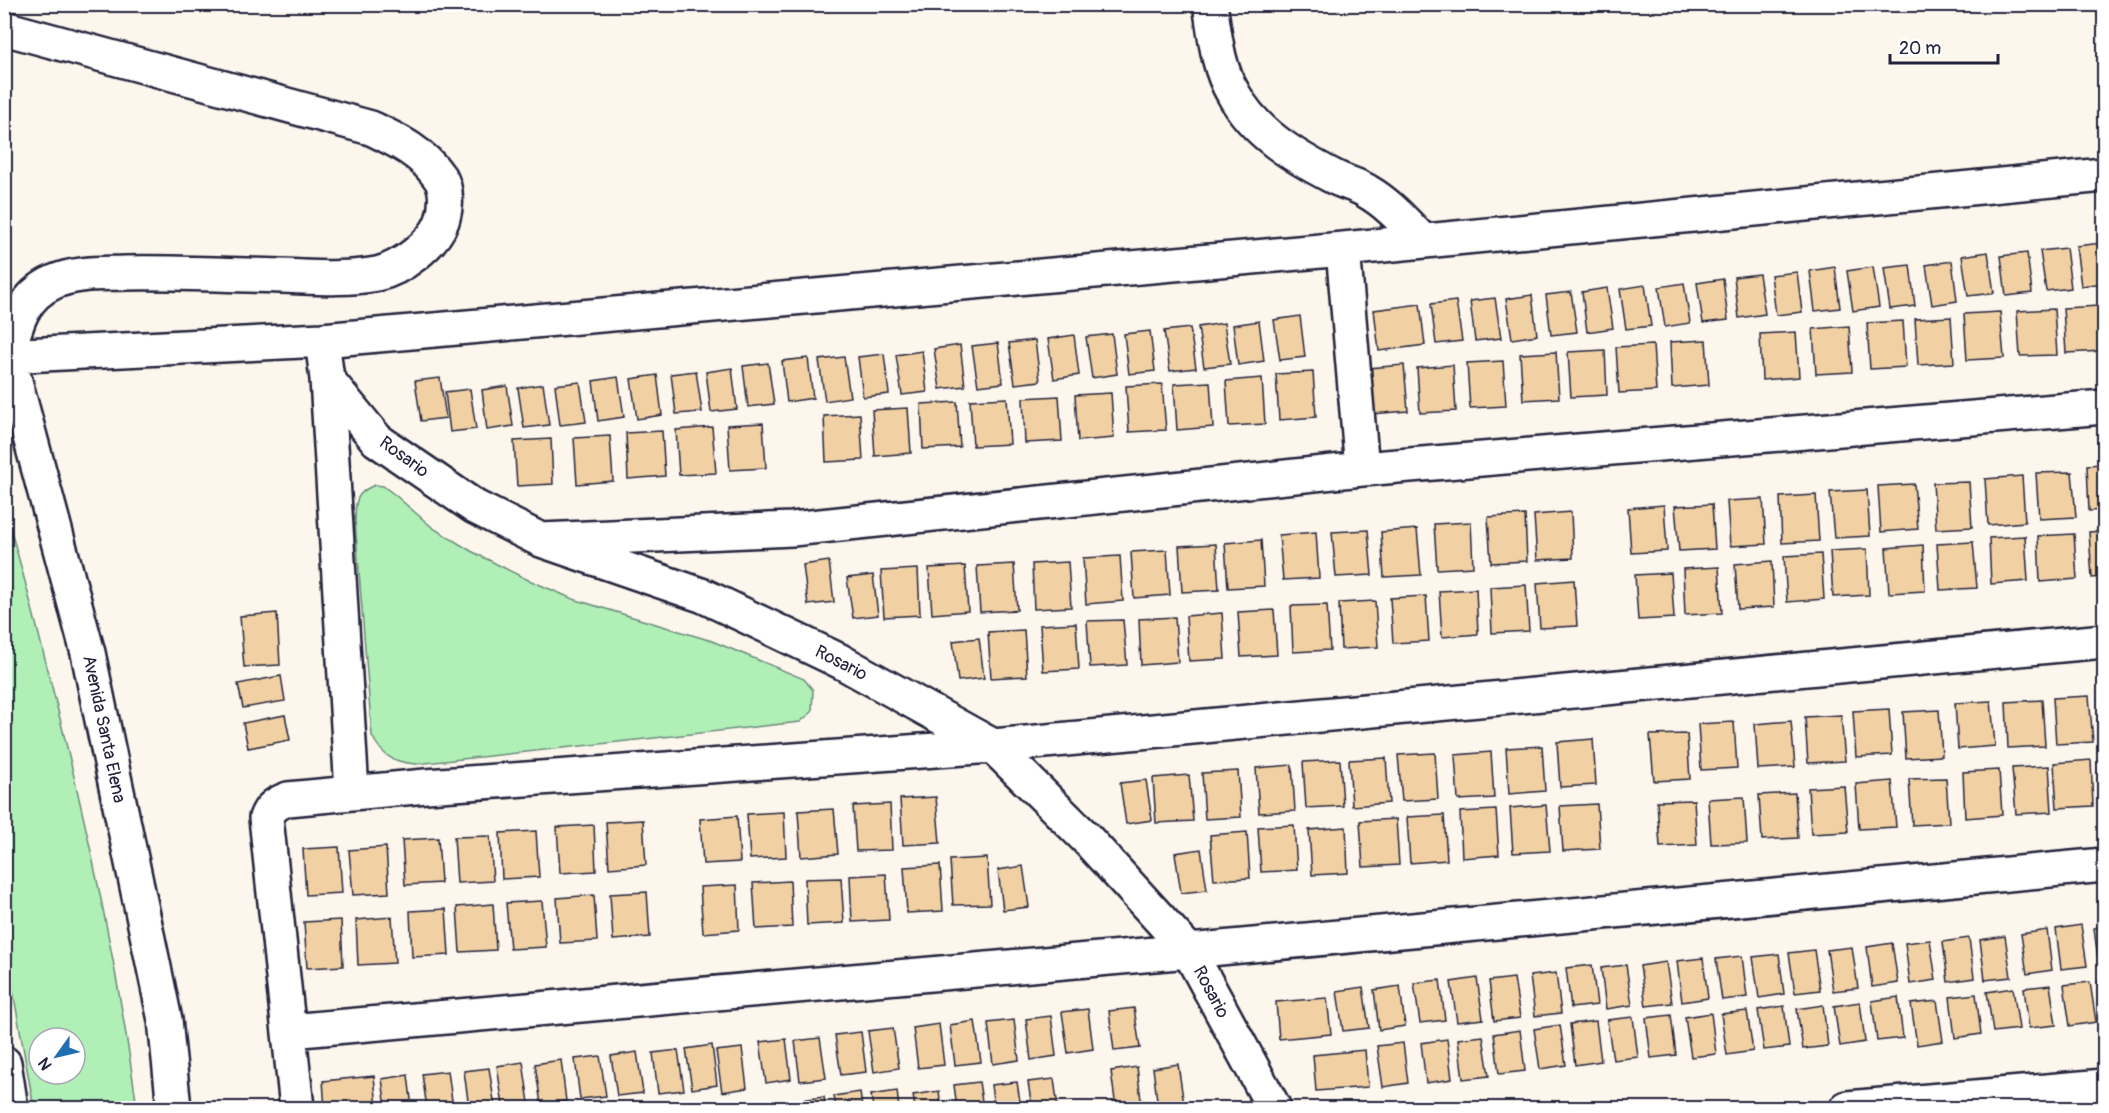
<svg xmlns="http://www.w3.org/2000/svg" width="2109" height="1113" font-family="Pangolin,sans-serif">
<rect width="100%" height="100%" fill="#fcf6ed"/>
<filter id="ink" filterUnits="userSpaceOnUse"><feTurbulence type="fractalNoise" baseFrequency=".0167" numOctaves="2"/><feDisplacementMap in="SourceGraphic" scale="12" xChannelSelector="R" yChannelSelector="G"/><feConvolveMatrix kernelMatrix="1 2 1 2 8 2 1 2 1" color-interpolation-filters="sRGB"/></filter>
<g filter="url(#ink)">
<path fill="#b0f0b7" stroke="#698979" stroke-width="1.5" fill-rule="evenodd" d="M375,485L383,486L395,495L433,528L471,551L524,578L573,599L712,641L804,679L813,690L812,712L800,722L416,764C393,762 383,757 372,736L355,521C355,501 356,492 375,485Z
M4,508C21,562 34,616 48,671C85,815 117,961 137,1108H34L4,941ZM39,1038H75V1074H39Z"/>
<path fill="#f1d1a3" stroke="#22223b" stroke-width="1.5" d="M2102,243L2104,283L2081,286L2076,246Z
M2066,248L2071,288L2046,291L2040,251Z
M1988,252L1994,293L1968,296L1962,256Z
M2027,253L2032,293L2006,296L2001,256Z
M1952,261L1957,301L1932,305L1926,265Z
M1910,265L1915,306L1890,309L1884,268Z
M1835,267L1840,308L1815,311L1810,271Z
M1873,267L1879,307L1853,311L1847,271Z
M1797,272L1802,312L1776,315L1771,275Z
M1759,274L1765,314L1739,318L1734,277Z
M1723,279L1728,320L1703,323L1697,283Z
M1684,283L1690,323L1665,327L1659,287Z
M1645,285L1651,326L1626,329L1620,289Z
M1607,288L1613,328L1587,332L1582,292Z
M1571,292L1577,332L1551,335L1546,295Z
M1532,295L1537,335L1512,339L1506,299Z
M1495,298L1501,338L1475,341L1470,301Z
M1456,301L1462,341L1436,344L1431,304Z
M1420,304L1425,345L1379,351L1374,310Z
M2100,306L2103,351L2066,353L2063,308Z
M2054,309L2057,355L2020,356L2017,311Z
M2000,312L2004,358L1967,360L1964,314Z
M1300,316L1305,357L1280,360L1274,320Z
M1951,317L1954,363L1918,365L1915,319Z
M1259,321L1264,361L1238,365L1233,325Z
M1903,321L1906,367L1870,369L1867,323Z
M1224,323L1230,364L1204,367L1198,327Z
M1849,326L1852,372L1816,374L1813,329Z
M1190,328L1196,368L1170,371L1164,331Z
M1150,331L1155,371L1129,374L1124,334Z
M1796,332L1799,377L1762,380L1760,334Z
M1112,334L1117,374L1092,378L1086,337Z
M1074,335L1079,375L1054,379L1048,339Z
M1035,340L1040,381L1015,384L1009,343Z
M1706,340L1709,385L1672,388L1670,342Z
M998,343L1003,383L978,386L972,346Z
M960,345L965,386L940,389L934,349Z
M1653,345L1656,391L1619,393L1616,347Z
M1605,350L1607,395L1571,397L1568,352Z
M922,351L927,392L902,395L896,355Z
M1556,352L1559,398L1523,400L1520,354Z
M884,354L889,394L863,397L858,357Z
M844,357L850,397L825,401L819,360Z
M808,358L813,398L787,402L782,361Z
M1503,361L1506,406L1470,408L1467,363Z
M768,363L774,404L748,407L743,366Z
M1404,365L1408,411L1371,414L1368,368Z
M1453,365L1456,411L1420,413L1417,368Z
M732,368L737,409L711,412L706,372Z
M696,371L702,412L676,414L671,374Z
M1313,372L1316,417L1279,420L1276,374Z
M657,375L662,415L637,419L631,379Z
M618,377L624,417L598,421L593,381Z
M440,378L446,418L421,421L415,381Z
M1262,378L1265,424L1229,426L1226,381Z
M580,382L586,422L560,425L555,385Z
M1210,382L1213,427L1177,430L1174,384Z
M543,384L549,425L524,428L518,388Z
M1162,384L1166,430L1129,432L1126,386Z
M507,386L513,426L487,430L482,390Z
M470,389L476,429L450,432L445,392Z
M1111,393L1114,438L1078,441L1075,395Z
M1059,396L1062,441L1025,443L1023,398Z
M1007,398L1010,444L973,446L970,400Z
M957,402L960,447L923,449L921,404Z
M908,408L911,453L875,456L872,410Z
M860,414L863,460L826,462L824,416Z
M763,423L766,468L730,470L727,425Z
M712,427L716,473L679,475L676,430Z
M662,431L665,476L628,479L626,433Z
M610,436L613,481L577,484L574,438Z
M551,439L553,484L517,486L514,441Z
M2104,464V510L2089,511L2087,465Z
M2072,472L2076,517L2039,519L2036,473Z
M2022,476L2025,522L1988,525L1985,479Z
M1969,482L1972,527L1936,529L1933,483Z
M1914,484L1918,529L1881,532L1878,486Z
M1867,490L1870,536L1834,538L1830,492Z
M1816,495L1819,541L1782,543L1780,497Z
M1763,499L1766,544L1730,546L1727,501Z
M1712,504L1715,549L1679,551L1675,506Z
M1664,505L1667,551L1631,553L1628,508Z
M1571,512L1573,558L1537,560L1534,515Z
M1525,515L1527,561L1491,563L1488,517Z
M1471,522L1473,567L1437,569L1434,524Z
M1417,529L1421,575L1384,577L1381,532Z
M1368,530L1372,575L1336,577L1332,532Z
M2104,531V577L2092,578L2089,532Z
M1316,532L1319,578L1283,580L1279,535Z
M2074,534L2077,579L2040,582L2038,536Z
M2025,536L2028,581L1991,584L1989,538Z
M1261,540L1264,586L1228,588L1225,543Z
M1973,542L1977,588L1940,590L1937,544Z
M1216,544L1219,590L1182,592L1179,546Z
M1923,545L1925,591L1889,593L1886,548Z
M1867,549L1869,595L1833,597L1830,551Z
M1167,550L1170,595L1134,598L1131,552Z
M1821,554L1824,599L1787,602L1784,556Z
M1120,556L1123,601L1086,604L1083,558Z
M829,561L834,602L808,605L803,565Z
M1772,561L1774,607L1738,609L1735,564Z
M1068,562L1071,607L1034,609L1032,564Z
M1014,564L1017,610L980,612L977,566Z
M965,566L968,611L932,614L929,568Z
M1719,567L1722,613L1685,615L1683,569Z
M918,569L920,615L884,617L881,571Z
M1671,573L1674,618L1638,620L1635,575Z
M873,575L878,615L853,618L847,578Z
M1574,580L1577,626L1540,628L1537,583Z
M1526,585L1529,631L1492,633L1490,587Z
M1476,589L1478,634L1442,637L1439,591Z
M1426,596L1429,641L1393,643L1390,598Z
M1375,601L1378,647L1341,649L1339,603Z
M1327,605L1330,650L1293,652L1291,606Z
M1274,610L1277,655L1241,657L1238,612Z
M277,613L280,665L244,667L240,616Z
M1222,613L1225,659L1189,661L1186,616Z
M1175,617L1178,662L1141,665L1139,619Z
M1123,620L1127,665L1090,667L1087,621Z
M1076,623L1079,669L1043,671L1040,625Z
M1024,630L1027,676L991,678L988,632Z
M979,638L984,678L958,681L953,641Z
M281,676L285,701L243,708L238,684Z
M2089,696L2093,742L2056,744L2053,698Z
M2042,700L2045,746L2008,748L2006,702Z
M1991,701L1995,746L1958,749L1955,703Z
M1889,709L1892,755L1856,757L1853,711Z
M1939,710L1942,756L1906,758L1903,712Z
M285,715L290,740L248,748L243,723Z
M1841,715L1845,761L1808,763L1805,717Z
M1791,721L1795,767L1758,769L1755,724Z
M1734,722L1737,768L1701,770L1698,724Z
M1687,734L1690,779L1654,781L1650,735Z
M1593,739L1596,785L1560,787L1557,742Z
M1542,746L1545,791L1509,794L1506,748Z
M1491,752L1494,798L1458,800L1455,755Z
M1435,753L1438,799L1402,801L1398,755Z
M1386,758L1389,803L1352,806L1349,760Z
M1340,760L1343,806L1306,808L1303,762Z
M2091,760L2093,806L2057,808L2054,763Z
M1292,765L1295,811L1259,813L1256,768Z
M2049,766L2052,812L2016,814L2012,768Z
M1999,770L2002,815L1965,818L1963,772Z
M1238,771L1241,817L1205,819L1202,773Z
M1189,775L1193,821L1156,823L1153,778Z
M1946,778L1949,823L1912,825L1909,779Z
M1146,780L1152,820L1126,824L1120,783Z
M1892,781L1896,827L1859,829L1856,784Z
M1844,786L1848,832L1811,834L1808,788Z
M1795,793L1798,838L1762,840L1759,795Z
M936,797L940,843L903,845L900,799Z
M1744,797L1747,843L1711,844L1708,799Z
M1694,800L1697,845L1660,847L1657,801Z
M890,804L892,850L856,851L853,806Z
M1597,804L1600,849L1563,851L1560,806Z
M1546,805L1550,851L1513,853L1510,808Z
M834,809L838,854L801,857L798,811Z
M1496,810L1499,855L1462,858L1460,812Z
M784,812L786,857L750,859L747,814Z
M1444,815L1447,860L1410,863L1407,817Z
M737,816L740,862L703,864L700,819Z
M1396,819L1399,865L1363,867L1360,821Z
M643,820L646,865L609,868L606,822Z
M594,825L596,871L560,873L557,827Z
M1294,825L1297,870L1261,872L1258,827Z
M1346,827L1348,873L1312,875L1309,830Z
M536,831L539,877L502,879L500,833Z
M1247,832L1250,878L1214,880L1210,835Z
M490,836L493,881L457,883L454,837Z
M438,838L441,883L405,885L402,840Z
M339,847L342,893L306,895L303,849Z
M386,847L389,893L353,895L349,850Z
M1201,849L1207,890L1181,893L1175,853Z
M987,858L990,904L953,905L950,860Z
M940,865L943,911L907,913L904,867Z
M1023,866L1029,907L1003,910L998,870Z
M886,874L889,920L852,922L850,876Z
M841,878L844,923L807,925L805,879Z
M790,881L792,927L756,929L753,883Z
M737,885L739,930L703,933L700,887Z
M647,892L650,937L613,940L610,894Z
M594,895L597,941L560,943L557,898Z
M542,901L546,947L510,949L506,903Z
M493,904L496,950L460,952L457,907Z
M446,909L449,955L412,957L410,911Z
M392,917L395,963L358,965L356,920Z
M341,920L343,966L307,968L304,922Z
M2081,925L2087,966L2061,969L2056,929Z
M2104,926V967L2099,968L2094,928Z
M2047,930L2052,970L2027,974L2021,934Z
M2005,936L2011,977L1985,980L1980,940Z
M1969,938L1974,978L1948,982L1943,942Z
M1930,940L1936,980L1910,984L1905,943Z
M1892,943L1898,983L1872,987L1867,947Z
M1852,947L1858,988L1833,991L1827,950Z
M1814,950L1820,990L1795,993L1789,953Z
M1779,954L1784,994L1759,998L1753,957Z
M1742,956L1747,997L1722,1000L1716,959Z
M1703,958L1708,998L1682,1002L1677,961Z
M1666,962L1672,1003L1646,1006L1640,966Z
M1592,965L1597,1005L1571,1008L1566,968Z
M1626,965L1632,1005L1606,1009L1601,968Z
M1556,973L1561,1013L1535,1016L1530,976Z
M1477,978L1483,1019L1457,1022L1451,982Z
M1514,978L1520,1018L1494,1021L1489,981Z
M1440,980L1445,1020L1420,1023L1414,983Z
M2104,980V1021H2103L2098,981Z
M2090,982L2096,1022L2070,1026L2064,985Z
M2050,985L2056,1025L2029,1028L2024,988Z
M1400,986L1405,1026L1379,1030L1374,990Z
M1363,987L1369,1028L1343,1031L1337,991Z
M2013,988L2019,1029L1993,1032L1987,992Z
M1976,994L1981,1034L1955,1038L1950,997Z
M1898,997L1903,1038L1877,1041L1872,1001Z
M1327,998L1331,1034L1279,1039L1276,1002Z
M1937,1001L1943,1041L1917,1045L1911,1004Z
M1860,1002L1865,1042L1840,1046L1834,1006Z
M1823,1005L1828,1046L1803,1049L1797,1009Z
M1784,1006L1789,1047L1764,1050L1758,1010Z
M1134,1008L1140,1048L1114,1051L1109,1011Z
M1088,1009L1093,1049L1068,1053L1062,1012Z
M1747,1011L1753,1051L1727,1055L1721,1014Z
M1711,1013L1716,1054L1691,1057L1685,1017Z
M1671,1015L1676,1055L1651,1058L1646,1018Z
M1051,1016L1056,1056L1031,1060L1026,1019Z
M1633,1017L1638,1057L1613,1060L1607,1020Z
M1014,1020L1019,1060L993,1064L988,1023Z
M975,1021L981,1062L955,1065L950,1025Z
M1596,1021L1601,1061L1575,1065L1570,1024Z
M939,1024L944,1065L918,1068L913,1028Z
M1560,1025L1566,1065L1540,1069L1534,1029Z
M893,1028L899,1068L874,1072L868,1031Z
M1520,1030L1525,1071L1499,1074L1494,1034Z
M861,1032L866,1072L841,1075L835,1035Z
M1483,1036L1489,1076L1463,1079L1458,1039Z
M820,1038L826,1078L800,1081L795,1041Z
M786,1039L791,1079L766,1083L760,1042Z
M1447,1039L1452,1079L1426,1083L1421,1043Z
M1403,1043L1408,1083L1383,1087L1377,1046Z
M712,1045L717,1085L692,1089L686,1049Z
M742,1048L747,1088L722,1092L716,1051Z
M678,1050L684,1090L658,1093L653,1053Z
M1365,1050L1368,1087L1316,1091L1313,1055Z
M637,1052L643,1093L617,1096L611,1056Z
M600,1056L606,1096L580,1099L575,1059Z
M561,1060L566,1101L541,1104L535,1064Z
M523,1062L529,1103L503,1106L497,1066Z
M1178,1064L1184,1105L1158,1108L1153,1068Z
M1137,1067L1142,1108H1116L1111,1071Z
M489,1068L495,1108H469L464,1071Z
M448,1071L453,1108H427L422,1074Z
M408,1075L412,1108H386L382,1079Z
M374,1076L377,1108H325L323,1081Z
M1054,1079L1058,1108H1032L1028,1082Z
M979,1082L983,1108H957L954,1085Z
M1017,1082L1021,1108H994L991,1085Z
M897,1091L899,1108H873L871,1095Z
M939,1091L941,1108H915L913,1095Z
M860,1092L862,1108H836L834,1096Z
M824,1097L826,1108H800L799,1100Z
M752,1103L753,1108H727V1106Z
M789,1103V1108H763V1106Z
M719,1105V1108H694Z"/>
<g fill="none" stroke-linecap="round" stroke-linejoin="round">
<defs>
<path id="street" d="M1210,4C1215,34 1217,66 1233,93C1254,133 1295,157 1334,177C1345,183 1358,185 1368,192C1389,204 1406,224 1423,241
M4,28L371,128C398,141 422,152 440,178C448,189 446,209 442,221C434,244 400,269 377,274C345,280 313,277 281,276C229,275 178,272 126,273C103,274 76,272 54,282C22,296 16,324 8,355L88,653L165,1020L174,1108
M1343,249L1362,469
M322,340L327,379L377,440L475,507L541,540L704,596L840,661L993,746L1085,837L1189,951L1274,1108
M4,356L322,340L1343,249L2104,175
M327,379L352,792
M541,540L792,529L1362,469L2104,407
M290,1031L1189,951L2104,865
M4,1063L11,1108
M297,1108L266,818C270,807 277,803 288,799L426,786L993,746L2104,641
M1847,1108L2104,1086"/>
</defs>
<use href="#street" stroke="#22223b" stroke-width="38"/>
<use href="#street" stroke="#fff" stroke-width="33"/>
</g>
</g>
<g text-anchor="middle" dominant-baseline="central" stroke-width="6" stroke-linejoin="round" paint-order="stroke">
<g font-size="18" fill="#22223b" stroke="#fff">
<text transform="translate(404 457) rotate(36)">Rosario</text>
<text transform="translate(841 663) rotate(27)">Rosario</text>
<text transform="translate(104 729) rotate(78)">Avenida Santa Elena</text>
<text transform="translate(1211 992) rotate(62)">Rosario</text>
</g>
</g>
<rect width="2109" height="1113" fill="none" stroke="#fff" stroke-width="24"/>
<rect x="12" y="12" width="2085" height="1089" fill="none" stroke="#22223b" stroke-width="2" filter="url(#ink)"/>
<g transform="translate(57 1056) rotate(236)"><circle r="28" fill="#ffffff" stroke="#a7a7b1" stroke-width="1.5"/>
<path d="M0-4.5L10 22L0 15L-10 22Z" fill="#1f6fb2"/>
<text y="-9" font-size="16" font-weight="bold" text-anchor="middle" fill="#22223b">N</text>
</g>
<path d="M1890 54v9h108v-9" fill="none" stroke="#22223b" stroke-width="3"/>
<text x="1899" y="54" font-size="18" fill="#22223b" stroke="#ffffff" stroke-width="4.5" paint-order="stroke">20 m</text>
</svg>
